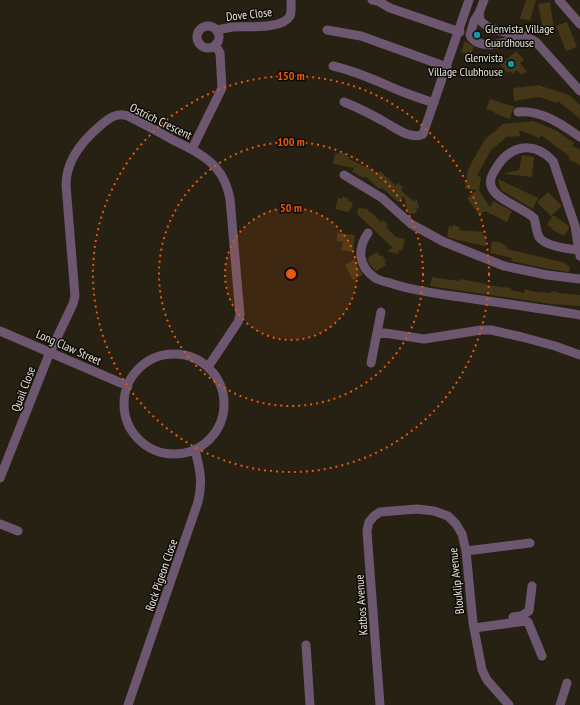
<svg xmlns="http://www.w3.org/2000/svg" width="580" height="705" font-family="'PT Sans Narrow',sans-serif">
<rect width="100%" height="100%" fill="#272113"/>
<path fill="#433717" d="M526,0H536L530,21L520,18Z
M550,2L554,29L543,30L538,4Z
M567,22L577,47L566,51L556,26Z
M465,41L474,47L470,56L461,52Z
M516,51L524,60L520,63L527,71L521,75L517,70L513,74L510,71L508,73L500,65Z
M540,85L541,86L569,95L580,105V119L558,101L557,103L539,97L514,101L513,88Z
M490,99L515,107L513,109L510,119L494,113L495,112L486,109Z
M533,121L557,131L574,143L572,146L580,150V165L568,159L570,157L541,135L540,138L519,130L520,136L507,137L491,150L477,176L481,177L479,190L490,207L493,201L512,211L507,222L485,211L479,215L467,198L477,190L465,189L468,169L485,139L503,124Z
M339,152L346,154L345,156L350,157L349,159L378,173L380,171L396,186L398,183L403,188L401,190L409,198H411L412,201L417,200L419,208L416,209L417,213L409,214L407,212L404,196L398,202L382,188L379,189L365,176L364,178L352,172L354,168L333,164L335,153L339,154Z
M522,155L534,157L532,177L505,174V173L519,170Z
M498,179L538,198L533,209L501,190Z
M548,192L562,206L551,216L537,202Z
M342,197L349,198L348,201L353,202L351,209L348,212L335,209L338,198L342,199Z
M358,208L369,209L368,212H371L381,222L383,220L388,225L386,227L396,237L405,239L402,251L399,250L398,254L387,251L393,248L357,214Z
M553,215L568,225L569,228L564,236L551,229L552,228L547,225Z
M453,225L460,227L459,230L483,232L482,235L486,236L485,246L470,243L447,237L449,226L453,227Z
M337,233L355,235L353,252L341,250L343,242L337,241Z
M492,241L503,243V245L507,246V249L566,263V265L570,266L569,272L548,269L511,261L512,258L490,253Z
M377,252L380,256L382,255L386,261L384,262L386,265L376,271L370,265L367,258Z
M355,259L357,265L363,275L353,280L345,265Z
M432,277L459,281L460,279L487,284V285L511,288V290L524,293L525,289L535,292L551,293V291L558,292V293L580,295V306L551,304L430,286Z"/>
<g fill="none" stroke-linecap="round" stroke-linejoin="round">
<path stroke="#6d5670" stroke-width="9" d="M372,0L378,1L390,8L460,32
M484,0L479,13L474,21L470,35C478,53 511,41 524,37
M559,0L580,24
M479,13L480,20C493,36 520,30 536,42L580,91
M197 37a11 11 0 1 1 22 0a11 11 0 1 1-22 0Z
M216,30C222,29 227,28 232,27C246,26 282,30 290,16C292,11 291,5 291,0
M327,30L361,36L447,67
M333,66C356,71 377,81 398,90C410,95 422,99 434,103
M344,102C356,107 369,113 381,120C392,125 410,141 423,134L469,0
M518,112C542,110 561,124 580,137
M192,149L222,88L220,53L215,45
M344,175L382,198L411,224L444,242L504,266L547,275L580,279
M368,233C357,249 358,266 375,278C380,281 387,282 393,284C412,290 432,293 453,296C495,302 538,308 580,315
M579,250C569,249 545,246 539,237C536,231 536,224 534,218C523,208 500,201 493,190C488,183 491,176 495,170C509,145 533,140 553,161L575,226L580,256
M0,331L128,386
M378,332L424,339L481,330H491L522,337L555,346L580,355
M124 404a50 50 0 1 1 100 0a50 50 0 1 1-100 0Z
M371,363L381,312
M0,478L50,352L73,304L75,296L66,185C66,161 83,140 101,125C109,118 117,112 128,116C144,124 159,132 175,141C189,148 206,156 216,168C224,177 228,188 230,199L240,315L238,322L208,367
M0,524L18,531
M466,551L530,543
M513,617L521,616L529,611L532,586
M474,628L526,621L528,622L542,656
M306,645L310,705
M128,705L198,502C203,482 200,469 195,450
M380,705L368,545L367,530L369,522L374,516L380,512L417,509L434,511L448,516L456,524L462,534L466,551L473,623L482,670L487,680L509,705
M560,705L567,683"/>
</g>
<circle cx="291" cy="274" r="66" fill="#e8590c" fill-opacity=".12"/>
<g fill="none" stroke="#e8590c" stroke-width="2" stroke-dasharray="2 4">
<circle cx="291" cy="274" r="66"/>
<circle cx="291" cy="274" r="132"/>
<circle cx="291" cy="274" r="198"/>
</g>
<g fill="#0f9aa8" stroke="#0d0b06" stroke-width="1.5">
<circle cx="477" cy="35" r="4"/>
<circle cx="511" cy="64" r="4"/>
</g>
<g text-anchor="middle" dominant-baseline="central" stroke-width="3" stroke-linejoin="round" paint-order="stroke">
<g font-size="12" fill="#eae6dd" stroke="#0d0b06">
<text transform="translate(249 14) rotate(-6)">Dove Close</text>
<text transform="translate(161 121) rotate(26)">Ostrich Crescent</text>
<text transform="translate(69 347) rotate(24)">Long Claw Street</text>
<text transform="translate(23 389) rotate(-69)">Quail Close</text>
<text transform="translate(161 575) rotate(-71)">Rock Pigeon Close</text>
<text transform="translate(456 581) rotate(-96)">Blouklip Avenue</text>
<text transform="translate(361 605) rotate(-94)">Katbos Avenue</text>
</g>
<g font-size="12" fill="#eae6dd" stroke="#0d0b06" text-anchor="start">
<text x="485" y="28">Glenvista Village<tspan x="485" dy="14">Guardhouse</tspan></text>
<text x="503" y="57" text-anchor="end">Glenvista<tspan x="503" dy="14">Village Clubhouse</tspan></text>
</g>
</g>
<circle cx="291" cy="274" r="6" fill="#e8590c" stroke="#0d0b06" stroke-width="2"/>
<g font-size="12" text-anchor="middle" font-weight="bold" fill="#e8590c" stroke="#0d0b06" stroke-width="3" stroke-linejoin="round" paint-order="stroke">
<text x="291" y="80">150 m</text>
<text x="291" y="146">100 m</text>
<text x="291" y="212">50 m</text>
</g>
</svg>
